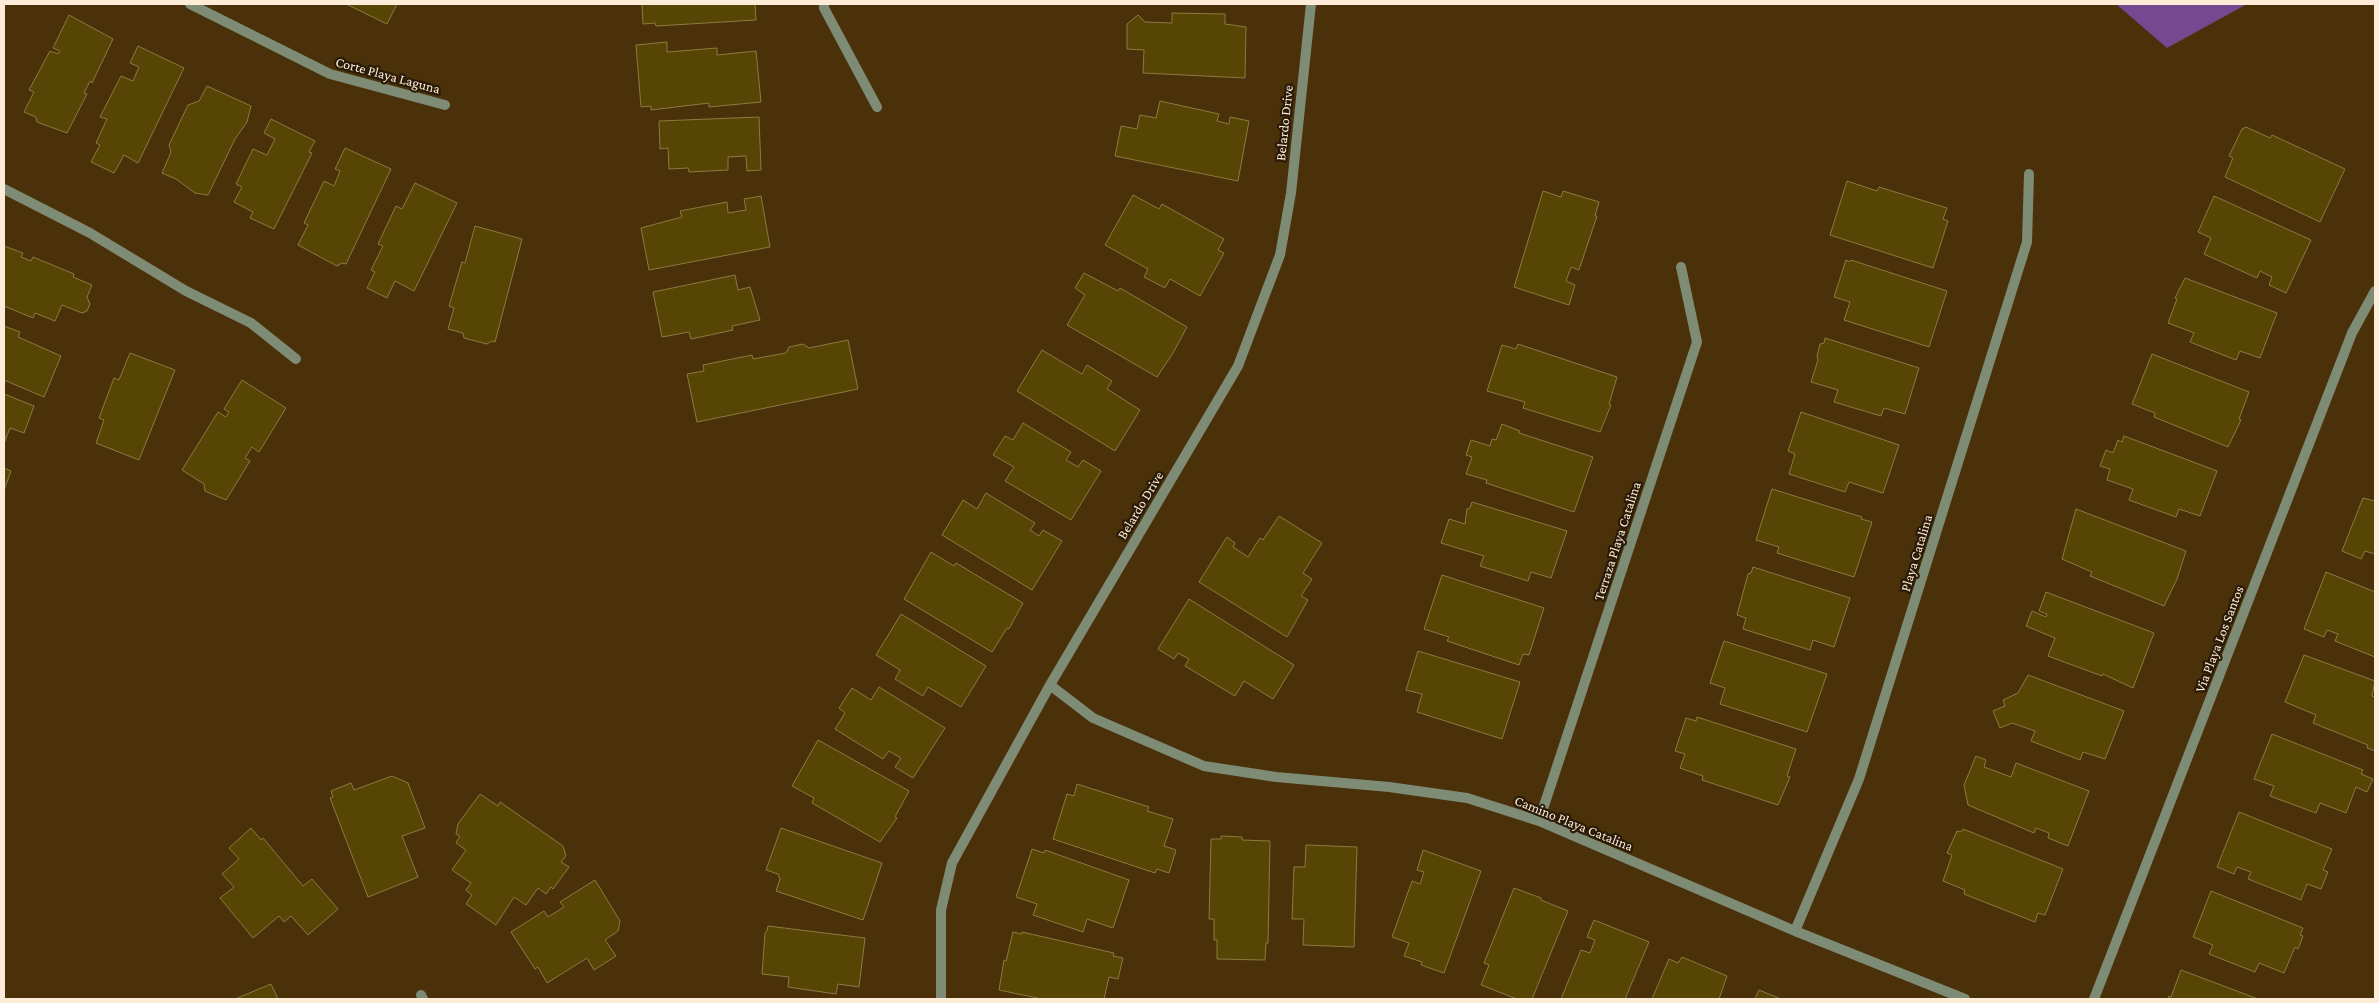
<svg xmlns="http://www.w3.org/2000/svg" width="2379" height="1003" font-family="'Crimson Pro',serif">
<rect width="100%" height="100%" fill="#4a310a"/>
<path fill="#76488f" d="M2116,4H2247L2167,48Z"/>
<path fill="#564504" stroke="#8c7a41" d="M346,4H397L387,24Z
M642,4H755L756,20L656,26L655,23L643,24Z
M1172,13L1225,14V24L1246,27L1245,78L1143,73L1144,50L1127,49V24L1138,15L1145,22L1172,23Z
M69,15L113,39L92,83L90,81L84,93L87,94L67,133L37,122L36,117L24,112L34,92L29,90L50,51L58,54L60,51L53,48Z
M667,42V52L717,48V55L756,51L761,102L709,107V103L651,110V106L641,107L636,45Z
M138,46L184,68L138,163L124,155L114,173L91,162L100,145L96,143L107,119L100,117L121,76L133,81L139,67L130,63Z
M207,86L251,106L247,122L235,139L208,195L195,193L176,179L162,173L171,152L169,145L188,105L199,101Z
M1160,101L1219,114L1217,121L1229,124L1230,117L1249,121L1238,181L1115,156L1121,126L1137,129L1140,115L1156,118Z
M759,117L761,170L747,171L746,156L728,157V170L689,172L688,168L669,169L668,148L660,149L659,121Z
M271,119L315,141L309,152L312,153L274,229L250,218L253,212L234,202L242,187L236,184L253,149L267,155L275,139L264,133Z
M2246,127L2270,138L2272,135L2345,169L2320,222L2225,177L2233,158L2229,156L2242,129Z
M345,148L391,169L346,264L342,263L337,266L298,245L308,225L304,223L324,181L334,186L340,171L335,169Z
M1847,181L1877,191L1879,187L1947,208L1943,219L1948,221L1933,268L1830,235Z
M415,183L457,203L414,291L395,281L387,298L367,288L375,272L371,270L383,246L378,244L396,206L402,209Z
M1543,191L1561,197L1563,191L1599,202L1595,216H1597L1579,270L1571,267L1566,281L1575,285L1569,305L1514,287Z
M1133,195L1159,209L1162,204L1224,239L1218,250L1224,253L1200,296L1170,279L1165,288L1144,277L1148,269L1105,245Z
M761,196L770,247L649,270L641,228L682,217L680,211L727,202L728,213L746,210L744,199Z
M2214,196L2311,240L2286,293L2269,285L2272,277L2260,271L2257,278L2204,254L2211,238L2198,232Z
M475,226L522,239L495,342L492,341L487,344L464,338L463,333L448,329L454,308L449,306L462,262L465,263Z
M4,246L23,253L21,257L31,261L33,257L74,274L73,277L92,285L87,297L90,304L87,311L82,313L62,305L55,321L35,313L33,318L4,306Z
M1846,260L1850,262L1851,260L1947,291L1929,347L1844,320L1850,302L1834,297Z
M1084,273L1118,291L1120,288L1187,327L1173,353L1157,377L1067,325L1085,295L1075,288Z
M735,275L738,290L750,287L760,320L732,326L733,330L691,339L689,332L662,337L653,292Z
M2185,278L2277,313L2260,358L2240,351L2236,360L2190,342L2194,333L2168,323L2177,299L2175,298Z
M4,326L20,332L18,337L61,356L44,397L4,380Z
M1825,338L1919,368L1905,414L1884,408L1881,416L1834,402L1838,390L1811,382L1818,360L1817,356L1820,344L1824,343Z
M848,340L858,389L697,422L687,374L704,371L703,365L752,355L753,359L786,353L789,347L803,344L809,348Z
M1518,344L1617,377L1609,404L1611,405L1600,432L1523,408L1525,402L1487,391L1502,345L1516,349Z
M1042,350L1082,374L1087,365L1112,381L1107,389L1140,410L1115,451L1017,391Z
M130,353L175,370L139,460L96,443L104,420L99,418L114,378L119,380Z
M2152,354L2249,392L2239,419L2241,420L2228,447L2154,417L2155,413L2132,404Z
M242,380L286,408L259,452L252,447L245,458L250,461L226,500L205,491L204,484L182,470L218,412L226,417L229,412L224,409Z
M4,394L34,406L24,433L10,428L5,441Z
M1801,412L1899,445L1883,493L1849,482L1845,492L1789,474L1795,454L1788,451Z
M1023,423L1071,452L1066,460L1078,467L1083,460L1101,471L1071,520L1005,481L1014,467L993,455L1005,436L1013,440Z
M1502,424L1520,431L1519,433L1593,457L1574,512L1486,483L1487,480L1466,474L1472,457L1466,455L1471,440L1490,446L1492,439L1496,440Z
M2124,436L2217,471L2200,516L2179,509L2176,517L2129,500L2133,489L2107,480L2110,469L2100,466L2106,450L2113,453L2118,440L2122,442Z
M4,468L11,471L4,490Z
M1772,489L1862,517L1861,519L1872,522L1854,577L1777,553L1779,547L1756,540Z
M986,493L1035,523L1030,530L1039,536L1043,530L1062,541L1032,590L942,535L963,500L977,509Z
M2363,498L2375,501V554L2365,551L2361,559L2342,551Z
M1472,502L1567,531L1551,578L1531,572L1528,581L1480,566L1484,556L1441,543L1449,519L1465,524L1467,509L1470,508Z
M2076,509L2186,551L2177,579L2164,606L2090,576L2092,572L2062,559Z
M1279,516L1322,543L1303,573L1312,579L1301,596L1308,600L1287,637L1199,582L1227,537L1235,543L1233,547L1248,557L1260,538L1263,540Z
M931,552L954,566L956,563L1023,603L1009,629L1007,628L992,652L904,599Z
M1753,567L1850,598L1834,647L1813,640L1810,650L1743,629L1746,618L1737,615L1748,574L1751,573Z
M2326,572L2375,592V657L2335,641L2338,634L2327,630L2324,637L2304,629Z
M1442,575L1544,608L1529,655L1523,654L1519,665L1447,641L1449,637L1424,629Z
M2046,592L2154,633L2133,688L2103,674L2102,676L2048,656L2055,638L2026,626L2032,611L2046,617L2047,614L2039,611Z
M1189,599L1294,665L1273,699L1244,681L1235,696L1185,666L1189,659L1178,653L1174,659L1158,649Z
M901,614L986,666L961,707L928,687L923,696L895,679L900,670L876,655Z
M1724,641L1827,674L1807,732L1720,704L1725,688L1710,683Z
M1418,651L1520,682L1502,739L1417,712L1422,694L1406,690Z
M2304,655L2375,681L2372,696L2375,697V751L2367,748L2368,745L2313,723L2316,715L2285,702Z
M2028,675L2124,711L2105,759L2083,752L2080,760L2031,741L2035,731L2012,723L2000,728L1993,711L2005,706L2003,700L2018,693Z
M879,687L945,728L913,778L895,767L901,758L889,751L883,759L835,729L845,713L839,708L852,688L871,700Z
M1697,717L1796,749L1787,776L1790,777L1778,805L1702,780L1703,776L1680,768L1685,754L1675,751L1686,718L1696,721Z
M2272,734L2363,770L2361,774L2373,779L2367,792L2356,787L2346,813L2320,803L2316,813L2270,796L2274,786L2254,779Z
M818,740L909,791L895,817L897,818L880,842L812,803L814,798L792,786Z
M1976,756L1986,760L1984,767L2011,777L2016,763L2089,791L2068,846L2048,838L2049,833L2036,828L2034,833L1968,805L1964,785Z
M392,776L408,783L425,828L402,836L418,877L368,897L330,798L333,797L331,791L351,783L354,790Z
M1077,784L1149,807L1147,811L1173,819L1164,846L1176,850L1169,873L1157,869L1155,873L1053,839L1067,794L1074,796Z
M480,794L498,806L500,802L563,846L566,856L561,862L569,867L553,889L551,887L546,894L538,888L526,905L514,897L496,925L466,904L472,895L466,890L471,883L452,870L466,850L456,843L460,836L456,834L458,824Z
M2239,812L2332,849L2323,870L2328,872L2321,889L2307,884L2301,900L2248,879L2251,872L2237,867L2234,874L2217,867Z
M251,828L261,840L263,838L303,886L312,879L338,909L308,935L291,916L284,922L279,916L253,938L220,898L234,887L222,874L239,859L229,848Z
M781,828L882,863L863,920L776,891L780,879L778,874L766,870Z
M1963,829L2063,869L2045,915L2038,913L2035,922L1964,894L1965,890L1943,881L1952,855L1947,853L1957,831L1961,832Z
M1221,836L1242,837V840L1270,841L1268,943H1266L1265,960L1217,959V940H1214V919H1209L1211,839H1221Z
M1306,845L1357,847L1354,947L1303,945L1304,919H1292L1294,867H1305Z
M1032,849L1044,853L1045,850L1129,880L1113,928L1087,919L1083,932L1033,915L1037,904L1016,897Z
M1423,850L1481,871L1444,973L1421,965L1422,962L1404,956L1409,943L1392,937L1412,881L1420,884L1424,872L1417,870Z
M595,880L620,921L618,931L605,940L616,956L594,970L587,958L547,983L538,967L535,969L511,932L544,911L548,917L564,907L560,902Z
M1514,888L1541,898V900L1568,911L1532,999H1517L1481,985L1489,965L1484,963Z
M2211,891L2303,928L2300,935L2303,936L2298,949L2295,947L2284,973L2259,963L2255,972L2209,954L2213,945L2193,937Z
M1594,920L1649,942L1625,999H1561L1581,950L1590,953L1595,940L1587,937Z
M768,926L865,938L859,987L838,984L836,994L788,987L789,977L762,974L765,933L767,931Z
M1013,932L1022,934V932L1114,953L1113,956L1123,958L1118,979L1109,977L1104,999H1042L999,990L1004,960L1006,961Z
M1682,957L1727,976L1719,999H1652L1669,959L1678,963Z
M2181,970L2258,999H2168L2169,996L2171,997Z
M271,984L278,999H235Z
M1759,990L1781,999H1755Z"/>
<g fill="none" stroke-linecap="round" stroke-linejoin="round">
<path stroke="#7e8b75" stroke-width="10" d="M190,4L330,74L445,105
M824,4V8L877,107
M4,189L90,233L186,291L251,323L296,359
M1050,685L1093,718L1204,766L1276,777L1389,787L1467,798L1539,821L1795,931L1965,999
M1539,821L1697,342L1681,267
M1795,931L1859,779L2027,242L2029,174
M421,995L423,999
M941,999V910L952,863L1050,685L1238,366L1280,255L1291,193L1311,4
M2094,999L2352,333L2375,291"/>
</g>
<g text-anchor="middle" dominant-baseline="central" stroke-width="4.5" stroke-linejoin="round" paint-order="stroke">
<g font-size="14" fill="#fdecd8" stroke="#291b07">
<text transform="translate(388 75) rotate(15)">Corte Playa Laguna</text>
<text transform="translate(1284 123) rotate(-84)">Belardo Drive</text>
<text transform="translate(1140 505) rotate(-59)">Belardo Drive</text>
<text transform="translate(1617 541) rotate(-72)">Terraza Playa Catalina</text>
<text transform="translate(1916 553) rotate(-73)">Playa Catalina</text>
<text transform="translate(2219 639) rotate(-69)">Via Playa Los Santos</text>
<text transform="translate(1574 823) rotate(22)">Camino Playa Catalina</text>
</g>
</g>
<rect width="2379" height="1003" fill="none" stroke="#fdecd8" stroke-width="10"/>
</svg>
